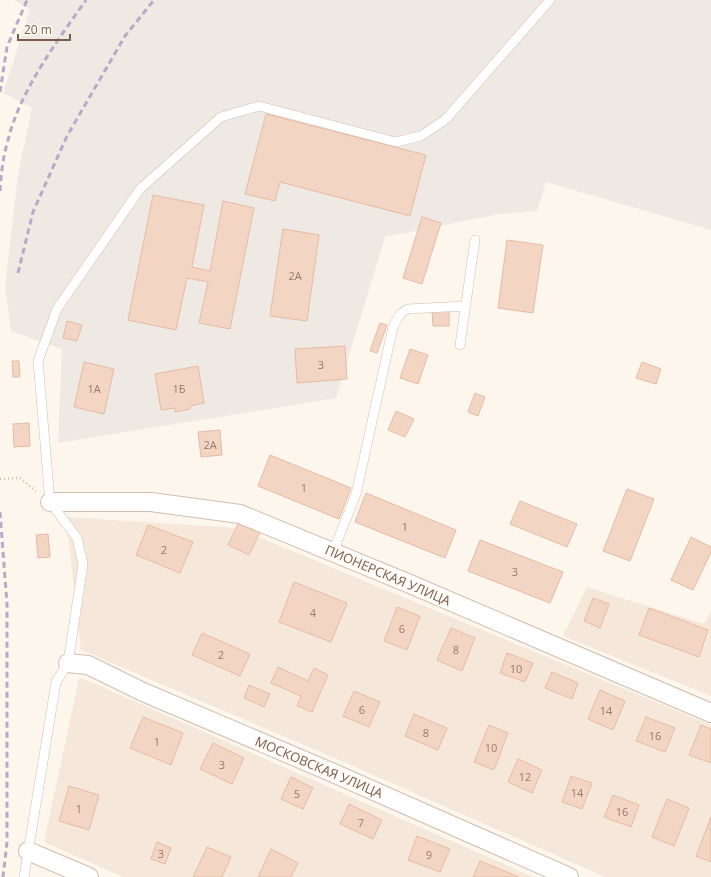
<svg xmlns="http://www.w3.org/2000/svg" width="711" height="877" font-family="'Open Sans',sans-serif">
<rect width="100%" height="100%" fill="#fdf6ec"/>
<path fill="#f5e8da" d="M66,517L237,528L711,725V877H605L337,759L81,650Z
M587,587L704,624L711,611V696L563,636Z
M79,679H84L533,877H123L44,842Z"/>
<path fill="#efe9e4" d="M13,0H711V230L546,182L537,211L499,214L385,237L336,398L58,443L62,349L11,331L5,287L18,175L32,108L3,93L30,9Z"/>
<path fill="#f3d5c3" stroke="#e6bba3" d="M266,114L426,155L410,216L280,182L275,201L245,194Z
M153,195L204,205L192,267L210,271L223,201L254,208L230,329L199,323L208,282L187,278L176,330L128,320Z
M422,217L441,223L422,284L403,278Z
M283,229L319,235L307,321L270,316Z
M507,240L543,245L533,313L498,308Z
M432,311H449V326H433Z
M67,321L82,325L77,341L63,338Z
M380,323L387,325L377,353L370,351Z
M345,346L347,379L297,383L295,349Z
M410,349L428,355L418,384L400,378Z
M12,361H19L20,377H13Z
M84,362L114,369L104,414L74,407Z
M642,362L661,369L656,384L636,378Z
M198,366L204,403L190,406V409L175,412V408L161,410L155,374Z
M475,393L485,397L478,416L468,412Z
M396,411L414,419L405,437L388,430Z
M29,423L30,446L14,447L13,424Z
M220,430L222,455L201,457L198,432Z
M270,455L351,488L339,519L258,486Z
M627,489L654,499L630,561L603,551Z
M366,493L456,530L445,558L355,522Z
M520,501L577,524L567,547L510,524Z
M239,522L260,532L249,555L228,545Z
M148,525L193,542L180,573L136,555Z
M48,534L50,557L38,558L36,535Z
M691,537L711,547V552L693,590L671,580Z
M480,540L563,572L550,603L468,571Z
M294,582L347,603L331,642L279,622Z
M593,598L609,604L600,628L584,621Z
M397,607L420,616L407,650L384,641Z
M649,608L708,630L699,657L639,635Z
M451,628L475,638L462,671L437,660Z
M202,633L250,654L240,676L192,655Z
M507,653L533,663L525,682L500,673Z
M278,667L308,681L314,668L328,675L312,712L297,706L301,696L271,683Z
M552,672L578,683L572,699L545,688Z
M249,685L270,694L264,707L244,698Z
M600,690L625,701L613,730L588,719Z
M354,691L380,702L369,727L343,716Z
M414,714L447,728L438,750L405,736Z
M143,717L183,733L171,765L130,748Z
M646,717L675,728L665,752L636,741Z
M489,725L508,733L494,770L474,762Z
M701,725L711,729V763L689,755Z
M213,743L244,758L232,784L200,769Z
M518,759L542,770L532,793L508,782Z
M571,776L592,783L582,809L562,802Z
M291,777L313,788L303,809L281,799Z
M69,786L99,795L89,830L59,821Z
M613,795L639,805L631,827L604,817Z
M667,799L689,808L674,846L652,837Z
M349,804L382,820L373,839L340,824Z
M711,817V862L696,856Z
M417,836L450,849L440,872L408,860Z
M157,842L171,848L165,864L151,859Z
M207,847L231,857L222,877H193Z
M271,849L298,863L291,877H258Z
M480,861L519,877H473Z"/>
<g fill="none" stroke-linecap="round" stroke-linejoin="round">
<defs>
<path id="lane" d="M460,345L475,240
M333,552L356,494L393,327L400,314L408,309L465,306
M24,877L56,682L68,663L83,564L77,538L50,502L38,361L57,309L140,189L221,117L259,106L396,142L421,136L446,119L550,0"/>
<path id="street" d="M50,502H151L240,514L410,584L711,713
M68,663L88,665L143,692L331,772L569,877
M28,851L89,877"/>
</defs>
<use href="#lane" stroke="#d1beb0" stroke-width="10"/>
<use href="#street" stroke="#d1beb0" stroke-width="20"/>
<path stroke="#d9b8a5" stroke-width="2.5" stroke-dasharray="1 3" stroke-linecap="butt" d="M0,479L20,478L36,491"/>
<use href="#lane" stroke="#fff" stroke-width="9"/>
<use href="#street" stroke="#fff" stroke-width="18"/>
<path stroke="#b9a8c9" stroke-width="3" stroke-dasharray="6 4" stroke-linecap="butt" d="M0,92L7,47L27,0
M0,191C1,174 3,157 8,140C20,91 57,41 86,0
M18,273L33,212L67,136L125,36L154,0
M0,512L7,604V842L3,877"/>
</g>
<g text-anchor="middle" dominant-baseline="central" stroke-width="3.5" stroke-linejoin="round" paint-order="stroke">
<g font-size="11" fill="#987a6a">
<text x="295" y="275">2А</text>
<text x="321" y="364">3</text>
<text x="94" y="388">1А</text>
<text x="179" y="388">1Б</text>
<text x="210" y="444">2А</text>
<text x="304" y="487">1</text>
<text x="405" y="526">1</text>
<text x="164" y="549">2</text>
<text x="515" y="571">3</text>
<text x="313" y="612">4</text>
<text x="402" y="628">6</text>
<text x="456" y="649">8</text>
<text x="221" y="654">2</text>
<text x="516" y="668">10</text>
<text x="362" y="709">6</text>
<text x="606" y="710">14</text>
<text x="426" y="732">8</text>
<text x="655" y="735">16</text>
<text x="157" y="741">1</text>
<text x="491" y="747">10</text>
<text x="222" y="764">3</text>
<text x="525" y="776">12</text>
<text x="577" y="792">14</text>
<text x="297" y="793">5</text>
<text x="79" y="808">1</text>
<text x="622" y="811">16</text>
<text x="361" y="822">7</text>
<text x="161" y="853">3</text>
<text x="429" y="854">9</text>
</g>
<g font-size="13" fill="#7a5c4d" stroke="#fffaf3">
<text transform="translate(388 575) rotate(23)">ПИОНЕРСКАЯ УЛИЦА</text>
<text transform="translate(319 767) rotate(23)">МОСКОВСКАЯ УЛИЦА</text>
</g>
</g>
<path d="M18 34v6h52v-6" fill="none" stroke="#7a5c4d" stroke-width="2"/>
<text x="24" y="34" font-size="12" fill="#7a5c4d" stroke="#fffaf3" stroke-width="3" paint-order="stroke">20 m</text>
</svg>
